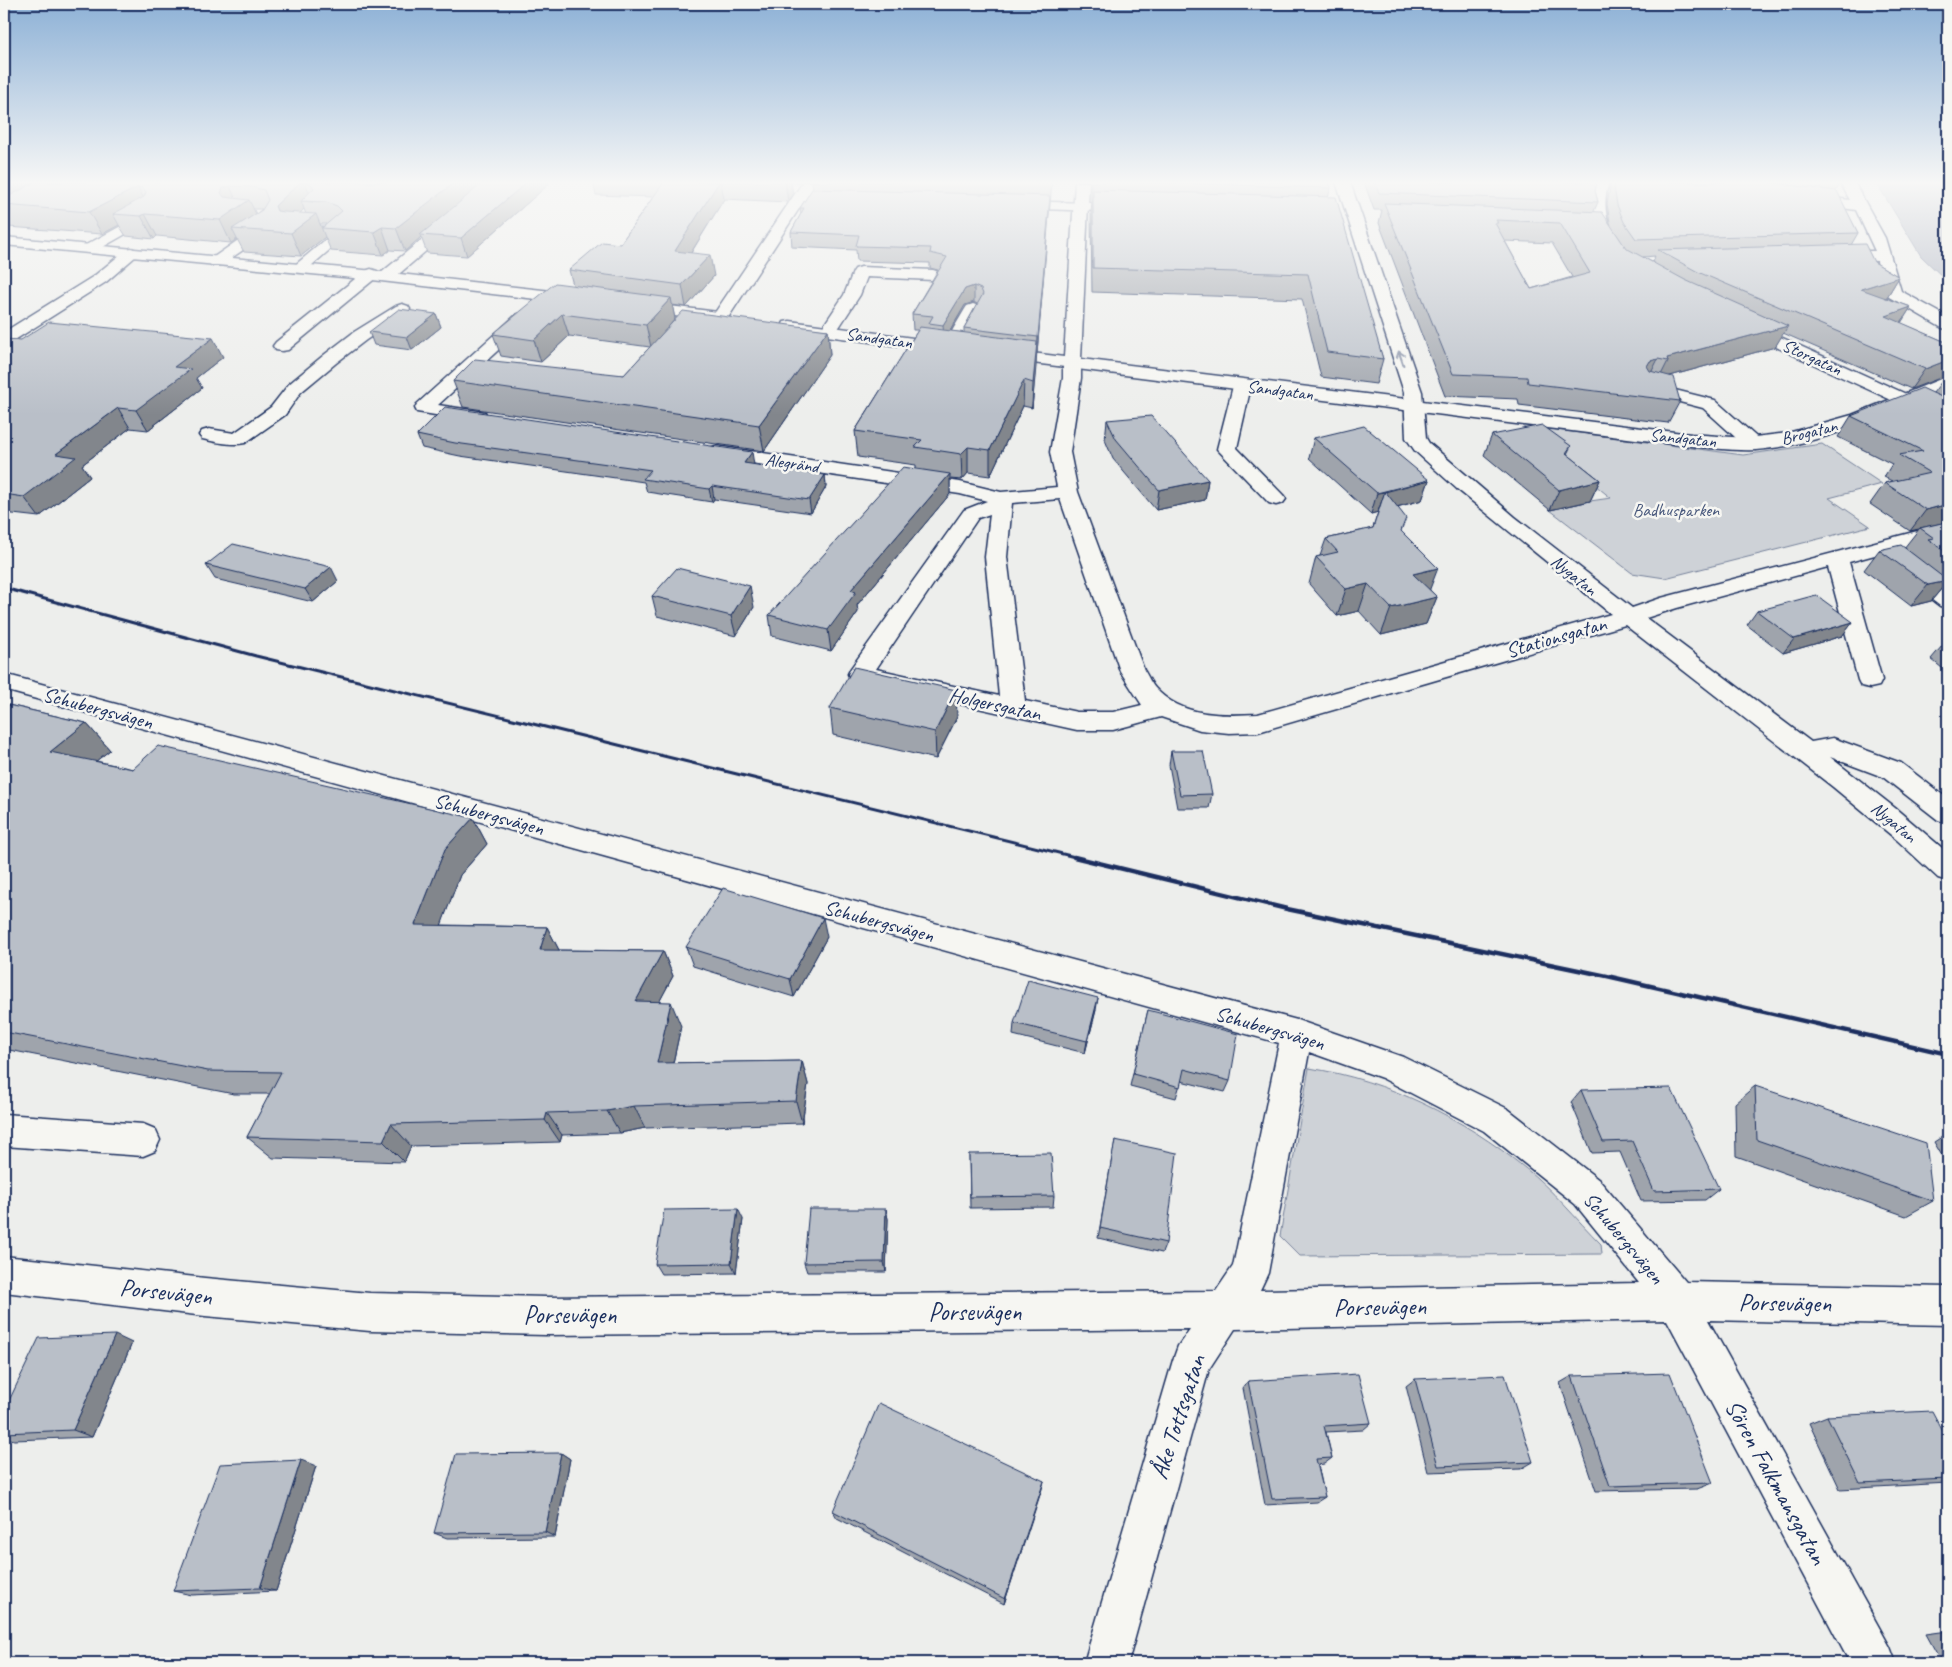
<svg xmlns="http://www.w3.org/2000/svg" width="1952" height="1667" font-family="Caveat,sans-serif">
<rect width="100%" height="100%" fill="#edeeec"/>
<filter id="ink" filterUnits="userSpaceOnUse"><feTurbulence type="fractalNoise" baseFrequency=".02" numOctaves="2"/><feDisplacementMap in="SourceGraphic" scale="10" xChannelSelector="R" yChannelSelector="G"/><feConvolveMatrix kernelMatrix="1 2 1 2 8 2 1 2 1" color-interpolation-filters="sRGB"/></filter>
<g filter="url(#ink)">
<path fill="#ced2d7" stroke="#74809a" d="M1521,425L1743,455L1822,444L1882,484L1829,498L1870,526L1665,578L1632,573L1550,510L1590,501L1611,498Z
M1309,1068C1388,1080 1463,1118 1525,1168C1551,1188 1577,1220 1601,1244L1602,1254L1300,1256L1280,1236Z"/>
<path fill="#a5acbc" stroke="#6e7a96" d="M1876,182H1948V282L1921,256Z"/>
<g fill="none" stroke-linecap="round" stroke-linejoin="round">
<defs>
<path id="minor" d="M492,182H507L393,279H381L379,276L381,273Z
M803,182H817L810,193L845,194L852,198L845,202L804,201L726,321H714L712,317Z
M1336,182H1350L1422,392L1426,438L1429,443L1515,517L1632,608L1661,598L1948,523V535L1849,562L1882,680L1879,686L1870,688L1861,686L1858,680L1828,567L1677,608L1646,618L1811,742L1833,738L1901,763L1948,799V823L1938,820L1883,777L1830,757L1895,808L1948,853V881L1938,878L1897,840L1833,787L1625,625L1258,732L1229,733L1200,730L1161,717L1113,730H1077L851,680L848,674L851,668L964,510L987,501L960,494L716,458L709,456L706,452L709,448L716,446L960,482L1001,492L1057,487L1050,452L1063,378V365L1066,361L1072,360L1078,361L1081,365V378L1070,452L1078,492L1144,670C1148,676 1151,684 1156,689C1182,717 1223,716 1258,714L1611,614L1457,489L1415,451L1406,438L1404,392ZM1060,499L1120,671L1142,705L1113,712H1077L1025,701L1007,557L1012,503ZM990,514L985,557L999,696L876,669L978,518Z
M1595,182H1609C1601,205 1607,226 1619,246L1616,249H1606C1592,229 1587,205 1595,182Z
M1840,182H1854L1885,238L1901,291L1948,317V329L1942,328L1889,297L1881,283L1877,261L1829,259L1826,256L1829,253L1834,251H1875L1856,210L1807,203L1800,199L1807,195L1850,200Z
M1012,201L1129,204L1134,205L1136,208L1134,211L1129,212L1007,208L1005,205L1007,202Z
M149,211L154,212L156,215L154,218L94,252H84L81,249L84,246Z
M269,218L274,219L276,222L271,231L221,265H211L208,262L211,259L260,225L264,219Z
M322,227C331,227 344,225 349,233L304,272H294L291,269L294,266L330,236L317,234L315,231L317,228Z
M131,248L136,250L139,253L136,256L106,282L10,343L4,344V332L94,276L126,250Z
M861,267L933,270L939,272L941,275L939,278L933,280L867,277L860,295L834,335H822L820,331L844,295L853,272L855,269Z
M371,269L377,271L379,274L377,277L288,350L282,351L276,350L273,346L276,342L365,271Z
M402,304L408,306L410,309L408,312L366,340L336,363L301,392L285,415L245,443C232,446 215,442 202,439L199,435L202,431L209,429L234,433L271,407L289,384L324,355L354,332L396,306Z
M973,304L979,306L981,309L960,348L957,352L951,353L945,352L942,348L965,309L967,306Z
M523,313L529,314L531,318L529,322L438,405L485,412L487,416L485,420L478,422L417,412L415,408L417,404L517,314Z
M1745,321L1948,413V426L1739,330L1737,326L1739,322Z
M1242,381L1248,382L1251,386L1237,448L1283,495L1286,499L1283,503L1276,505L1269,503L1217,449L1233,386L1236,382Z
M1647,383L1715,400L1763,443L1760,447L1753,449L1746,447L1703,408L1641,392L1638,388L1641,384Z
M1909,564L1917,566L1948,590V608L1940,606L1901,576L1898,571L1901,566Z
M4,674L1297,1020L1403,1057L1508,1109L1599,1180L1686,1282L1948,1287V1325L1708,1320L1890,1647L1896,1663H1850L1667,1320L1235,1329L1209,1369L1128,1663H1084L1173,1360L1178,1346L1190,1329L546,1335L370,1331L205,1316L4,1292V1256L205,1278L370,1293L546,1297L1216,1291L1233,1266L1279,1043L4,690ZM1309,1052L1382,1078L1484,1131L1575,1204L1639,1283L1260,1290L1268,1273Z
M4,1114L143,1124L155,1129L160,1140L155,1151L143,1156L4,1146Z"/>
<path id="major" d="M1075,182H1089L1081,359L1691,434L1746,438L1788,433L1852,415L1948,376V388C1888,414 1823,445 1756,450C1734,451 1712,448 1691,446L1077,369L1072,370L1065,367L993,358L990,354L993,350L999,349L1064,357Z
M4,237L364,270L579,294L585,296L587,299L585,302L579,304L364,279L4,245Z
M637,302L718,312L724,313L726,317L724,321L718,322L631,310L629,307L631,304Z
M790,321L949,343L955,344L958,348L955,352L949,353L784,330L782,326L784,322Z"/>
</defs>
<use href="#minor" stroke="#1b2f5e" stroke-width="3"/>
<use href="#major" stroke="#1b2f5e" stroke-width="3"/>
<use href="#minor" fill="#f6f6f2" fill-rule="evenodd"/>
<use href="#major" fill="#f6f6f2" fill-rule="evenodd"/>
<path stroke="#1b2f5e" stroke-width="3" d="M4,588L256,656L1079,858"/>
<path stroke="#1b2f5e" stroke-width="4.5" d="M1074,857L1287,909L1607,976L1948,1054"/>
</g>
<path fill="#9fa4ac" stroke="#1b2f5e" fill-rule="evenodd" d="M4,182H548L549,184L467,256L427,253L421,237L405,251L390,250L383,255L331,251L325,237L301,256L244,252L237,239L231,243L157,236L154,239L126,236L119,225L102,234L8,227L4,220ZM253,209H262L256,214ZM304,209L306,214L300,213ZM320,224H326L322,228Z
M593,182H801L800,183H791L793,195L788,202L724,199L691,253L714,276L686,307L672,305L675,319L828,330L830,355L764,451L463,407L453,381L624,375L650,347L569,336L541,362L501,356L493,334L573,285L569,270L620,244L653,197L596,195Z
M812,182H1052L1032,408L1023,406L990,476L968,473L962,480L950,479V494L857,605L858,612L831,651L772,636L769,615L916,469V465L858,457L855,431L918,330H913L912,314L938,270L930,268V263L857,261L856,250L792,247L791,232L801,214L800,208L813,189ZM974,302L977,304L964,328V333L950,331L965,305Z
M1091,182H1329L1331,188L1328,197L1383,359L1376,384L1321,377L1302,299L1092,292L1091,212L1092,201H1091Z
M1364,182H1597L1595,191L1598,202L1594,211L1611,225L1610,222L1607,204L1611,182H1610H1841L1836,191L1858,233L1851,245L1874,262L1899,277L1887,297L1885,298L1911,307L1901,323L1948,343L1911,389L1783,333L1775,347L1670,376L1680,401L1668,423L1519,405L1518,399L1445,396L1379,223L1382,210H1374ZM1505,241L1552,243L1572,277L1531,289ZM1655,256L1652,262L1643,257Z
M436,314L441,327L412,350L374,345L369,332Z
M4,339L223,357L196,378L202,388L148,430L130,428L82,465L90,477L39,517L4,513Z
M1948,377V588L1945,585L1931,601L1911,606L1864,570L1879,550L1904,548L1919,529L1910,531L1870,504L1885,483L1892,481L1884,477L1892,464L1838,437L1851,416L1933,393L1942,381Z
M1107,420L1208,480L1205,500L1156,510L1113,459L1105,440Z
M417,435L754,464L825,475L826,487L811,513L714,499L712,502L647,492L644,482L460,456L422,448Z
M1492,435L1571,446L1567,454L1600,480L1590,501L1550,510L1484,455Z
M1314,438L1429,480L1422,500L1397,507L1401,531L1430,590L1437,597L1426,624L1381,635L1359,611L1337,616L1309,584L1316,557L1320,556L1326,539L1373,528L1378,512L1371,514L1309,458Z
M206,565L338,581L313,602L215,579Z
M652,596L754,607L736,636L657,616Z
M1757,611L1853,622L1842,636L1783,653L1747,625Z
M1948,639V673L1931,659Z
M4,704L86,723L110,750L96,761L133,769L473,818L487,844L460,875L441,925L547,927L559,950L663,951L673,976L659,1002L681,1026L673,1063L802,1061L808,1084L802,1123L645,1128L620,1133L562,1135L560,1142L411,1146L404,1162L273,1158L247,1137L270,1094H234L4,1049Z
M830,708L957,717L936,759L833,735Z
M1171,751L1212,794L1209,808H1177L1169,765Z
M827,937L794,997L693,966L686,947Z
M1096,1010L1085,1053L1013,1035L1014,1023Z
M1148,1010L1230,1081L1225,1092L1181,1081L1176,1098L1130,1086Z
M1755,1086L1933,1201L1906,1216L1736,1156L1735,1103Z
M1581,1090L1719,1189L1705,1200L1641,1201L1620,1152L1592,1153L1571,1102Z
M1948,1133V1166L1934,1142Z
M1115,1140L1166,1243L1162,1253L1098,1238Z
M969,1154L1054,1196L1053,1207L970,1208Z
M886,1209L888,1219L886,1272H807L804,1263Z
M743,1219L736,1273L661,1274L655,1264Z
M132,1343L92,1437L14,1440L4,1437V1411Z
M1572,1376L1713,1483L1697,1489L1596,1491L1560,1383Z
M1415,1379L1533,1462L1521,1469L1428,1472L1406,1386Z
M1248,1381L1371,1423L1363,1430L1326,1432L1332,1458L1324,1464L1318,1465L1325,1497L1317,1502L1265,1505L1243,1388Z
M1827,1416L1948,1441V1483L1840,1489L1809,1423Z
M561,1453L570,1459L555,1537L447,1538L434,1533Z
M316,1466L276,1591L192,1595L173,1591Z
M1044,1481L1004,1604L837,1518L833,1511Z
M1948,1631V1663H1942L1926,1634Z"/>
<path fill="#82868c" stroke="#1b2f5e" d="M9,182H62L4,205V184Z
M305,182L313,202L301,201L304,209L285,229L275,206L298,184Z
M455,182H489L420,235L421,237L405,251L396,228Z
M527,182H548L549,184L467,256L461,238Z
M719,182H721L724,199L679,272L675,251Z
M785,182H791L793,195L788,202Z
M230,186L239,207L249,200L260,222L232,229L237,239L231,243L220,220L221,193L223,188Z
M138,187L149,209L113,214L119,225L102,234L89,212Z
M1050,196L1049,211L1037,354L1038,337Z
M145,214L157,236L154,239L141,216Z
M316,214L325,237L301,256L291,233Z
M382,227L390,250L383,255L374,232Z
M710,255L714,276L686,307L682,285Z
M1899,277L1887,297L1849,309L1861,289Z
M974,286V302L965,305L944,341L943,325L965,289Z
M671,298L675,319L651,347L646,325Z
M1911,307L1898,327L1886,316Z
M436,314L441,327L412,350L407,337Z
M562,314L569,336L541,362L534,340Z
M1788,326L1775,347L1659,379L1668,361L1667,358Z
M828,330L830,355L764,451L759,425Z
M213,338L223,357L196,378L202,388L148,430L136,410L174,367Z
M1037,342L1036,367L1032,408L1033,383Z
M1658,359L1647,381V366L1650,361Z
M1948,360V375L1911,389L1925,369Z
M1024,380L1023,406L990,476V450Z
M118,408L130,428L82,465L90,477L39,517L24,497L56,454Z
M968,447V473L962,480L961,454Z
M752,452L754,465L744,463Z
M950,474V494L857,605L858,612L831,651L828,630L851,590Z
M825,475L826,487L811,513L809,500Z
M1208,480L1205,500L1156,510L1159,490Z
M1429,480L1422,500L1378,512L1385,492Z
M1600,480L1590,501L1550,510L1559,490Z
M712,486L714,499L712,502L709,489Z
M1385,492L1378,512L1371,514L1377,493Z
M1948,504V522L1944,521L1943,523L1920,528L1919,529L1910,531L1926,510Z
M331,567L338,581L313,602L305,589Z
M1438,568L1428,594L1413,574Z
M1948,581L1931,601L1911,606L1928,585Z
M1368,584L1359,611L1337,616L1346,589Z
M750,586L754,607L736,636L731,616Z
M1437,597L1426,624L1381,635L1391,608Z
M1853,622L1842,636L1783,653L1794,639Z
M956,690L957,717L936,759L935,732Z
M86,723L110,750L75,778L50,752Z
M473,818L487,844L460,875L432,950L415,925L445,849Z
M823,918L827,937L794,997L790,979Z
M547,927L560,952L540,950Z
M663,951L673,976L647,1025L636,1001Z
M1098,998L1096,1010L1085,1053L1087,1041Z
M671,1002L681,1026L668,1086L657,1063Z
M802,1061L808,1084L802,1123L796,1101Z
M634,1106L645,1128L620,1133L607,1111Z
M547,1113L562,1135L560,1142L545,1120Z
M391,1124L411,1146L404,1162L383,1141Z
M738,1209L743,1219L736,1273L731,1263Z
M886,1209L888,1219L886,1272L884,1262Z
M115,1335L132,1343L92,1437L73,1430Z
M561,1453L570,1459L555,1537L545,1532Z
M301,1460L316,1466L276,1591L260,1588Z
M1044,1481L1042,1489L1004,1604L1005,1599Z"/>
<path fill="#b9bfc8" stroke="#1b2f5e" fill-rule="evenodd" d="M35,182H455L396,228L382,227L374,232L322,228L342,211L337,206L326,202L301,201L314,188L311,184L305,182L298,184L275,206L277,211L284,212L316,214L291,233L232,229L262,210L268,200L264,190L252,187L230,186L223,188L221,193L224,197L249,200L220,220L145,214L141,216L113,214L144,197L146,192L143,188L138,187L89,212L4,205V199Z
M484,182H527L461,238L420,235Z
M664,182H719L675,251L710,255L682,285L569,270L602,242L620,244Z
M1136,182H1329L1331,188Z
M1374,182H1597L1595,191L1598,202L1379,193Z
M1615,182H1764L1837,191L1858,233L1636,239L1624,222L1617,205L1614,187Z
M812,189L1050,196L1038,337L964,328L983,294L981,289L974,286L965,289L943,325L929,323L933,316L912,314L947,257L930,253L931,248L856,246L859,235L791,232L804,208H800Z
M1093,190L1336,197L1383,359L1327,352L1308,274L1093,268Z
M1384,203L1602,212L1626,248L1685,280L1788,326L1667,358L1668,361L1658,359L1650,361L1647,366L1650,371L1673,377L1680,401L1528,383L1527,377L1453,374ZM1496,220L1560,223L1590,273L1531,289L1495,223H1498Z
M1865,244L1874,262L1899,277L1861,289L1911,307L1886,316L1948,343V360L1925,369L1698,272L1658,250Z
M555,283L671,298L646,325L562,314L534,340L493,334Z
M399,309L436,314L407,337L369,332Z
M683,311L828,330L759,425L453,381L475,359L624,375Z
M49,322L213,338L174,367L191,369L136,410L118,408L56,454L76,457L24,497L4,494V339L21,340Z
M920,327L1037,342L1033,383L1024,380L990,450L968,447L961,454L915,447L922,440L855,431Z
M1948,377V384L1942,381Z
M1922,388L1948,400V504L1926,510L1885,483L1930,473L1899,455L1923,451L1851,416Z
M445,407L752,452L744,463L825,475L809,500L712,486L709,489L643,479L651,470L455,443L417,435Z
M1151,416L1208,480L1159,490L1116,439L1107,420Z
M1542,425L1571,446L1566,453L1600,480L1559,490L1492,435Z
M1364,426L1429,480L1377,493L1314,438Z
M903,467L950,474L851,590L856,592L828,630L769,615Z
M1385,491L1406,518L1401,531L1438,568L1413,574L1437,597L1391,608L1368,584L1346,589L1316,557L1338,552L1326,539L1373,528Z
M1948,520V553L1928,539L1934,538L1920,528L1946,522L1944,521Z
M233,544L331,567L305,589L206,565Z
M1901,545L1948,581L1928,585L1879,550Z
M677,568L750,586L731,616L652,596Z
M1816,595L1853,622L1794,639L1757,611Z
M854,667L956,690L935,732L830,708Z
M4,704L86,723L50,752L133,769L158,746L473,818L445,849L415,925L547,927L540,950L663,951L636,1001L671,1002L657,1063L802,1061L796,1101L634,1106L607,1111L547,1113L545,1120L391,1124L383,1141L247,1137L281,1072L208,1071L4,1032Z
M1171,751H1203L1212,794L1180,795Z
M723,888L823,918L790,979L686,947Z
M1028,980L1098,998L1087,1041L1014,1023Z
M1148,1010L1238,1034L1230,1081L1184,1069L1180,1087L1133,1074Z
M1755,1086L1926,1143L1933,1201L1757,1140Z
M1671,1088L1719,1189L1654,1191L1632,1141L1603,1142L1581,1090Z
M1115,1140L1177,1153L1166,1243L1100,1228Z
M1051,1153L1054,1196L970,1197L969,1154Z
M738,1209L731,1263L655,1264L664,1210Z
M809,1209H886L884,1262L804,1263Z
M115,1335L73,1430L4,1433V1411L39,1338Z
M1670,1373L1713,1483L1610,1486L1572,1376Z
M1358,1374L1371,1423L1324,1426L1332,1458L1316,1459L1325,1497L1272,1499L1248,1381Z
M1505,1375L1533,1462L1438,1466L1415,1379Z
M879,1403L1044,1481L1005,1599L833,1511Z
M1932,1411L1948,1441V1479L1860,1483L1827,1416Z
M561,1453L545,1532L434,1533L456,1454Z
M301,1460L260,1588L173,1591L220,1464Z"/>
<defs><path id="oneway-shaft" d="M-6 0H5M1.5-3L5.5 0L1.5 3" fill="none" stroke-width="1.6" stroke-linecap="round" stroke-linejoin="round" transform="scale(1.25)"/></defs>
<use stroke="#8892a8" href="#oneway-shaft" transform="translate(1401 358) rotate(-109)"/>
</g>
<linearGradient id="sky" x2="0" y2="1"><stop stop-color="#8db1d6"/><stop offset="0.44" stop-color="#f7f7f6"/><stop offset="1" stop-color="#f7f7f6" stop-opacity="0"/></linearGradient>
<rect width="1952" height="415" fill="url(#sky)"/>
<g text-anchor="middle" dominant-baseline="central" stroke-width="5" stroke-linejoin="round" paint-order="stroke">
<g font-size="18" fill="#1b2f5e" stroke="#f6f6f2">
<text transform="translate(879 338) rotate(8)">Sandgatan</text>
<text transform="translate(1812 357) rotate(25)">Storgatan</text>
<text transform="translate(1280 390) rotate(7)">Sandgatan</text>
<text transform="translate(1809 432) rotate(-14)">Brogatan</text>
<text transform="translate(1683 438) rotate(6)">Sandgatan</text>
<text transform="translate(792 463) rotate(8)">Alegränd</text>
<text transform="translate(1574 575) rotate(39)">Nygatan</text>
<text transform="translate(1894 822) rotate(40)">Nygatan</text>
</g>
<g font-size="18" fill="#48587c" stroke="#f6f6f2">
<text x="1676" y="510">Badhusparken</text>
</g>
<g font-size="21" fill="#1b2f5e" stroke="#f6f6f2">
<text transform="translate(1556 637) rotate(-16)">Stationsgatan</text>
<text transform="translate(995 704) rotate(12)">Holgersgatan</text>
<text transform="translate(98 708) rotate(15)">Schubergsvägen</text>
<text transform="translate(489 814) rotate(15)">Schubergsvägen</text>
<text transform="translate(879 921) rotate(15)">Schubergsvägen</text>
<text transform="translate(1270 1028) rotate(16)">Schubergsvägen</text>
<text transform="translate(1624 1238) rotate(50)">Schubergsvägen</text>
</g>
<g font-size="25" fill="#1b2f5e" stroke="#f6f6f2">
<text transform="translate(166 1292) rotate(6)">Porsevägen</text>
<text transform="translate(1785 1303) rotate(1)">Porsevägen</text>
<text transform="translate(1380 1307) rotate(-1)">Porsevägen</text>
<text x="975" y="1312">Porsevägen</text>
<text x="570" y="1315">Porsevägen</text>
<text transform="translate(1178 1417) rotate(-72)">Åke Tottsgatan</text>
<text transform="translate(1776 1482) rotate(61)">Sören Falkmansgatan</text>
</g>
</g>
<rect width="1952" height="1667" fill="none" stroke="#f6f6f2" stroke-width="20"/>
<rect x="10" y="10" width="1932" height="1647" fill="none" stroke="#1b2f5e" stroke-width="2" filter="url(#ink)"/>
</svg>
